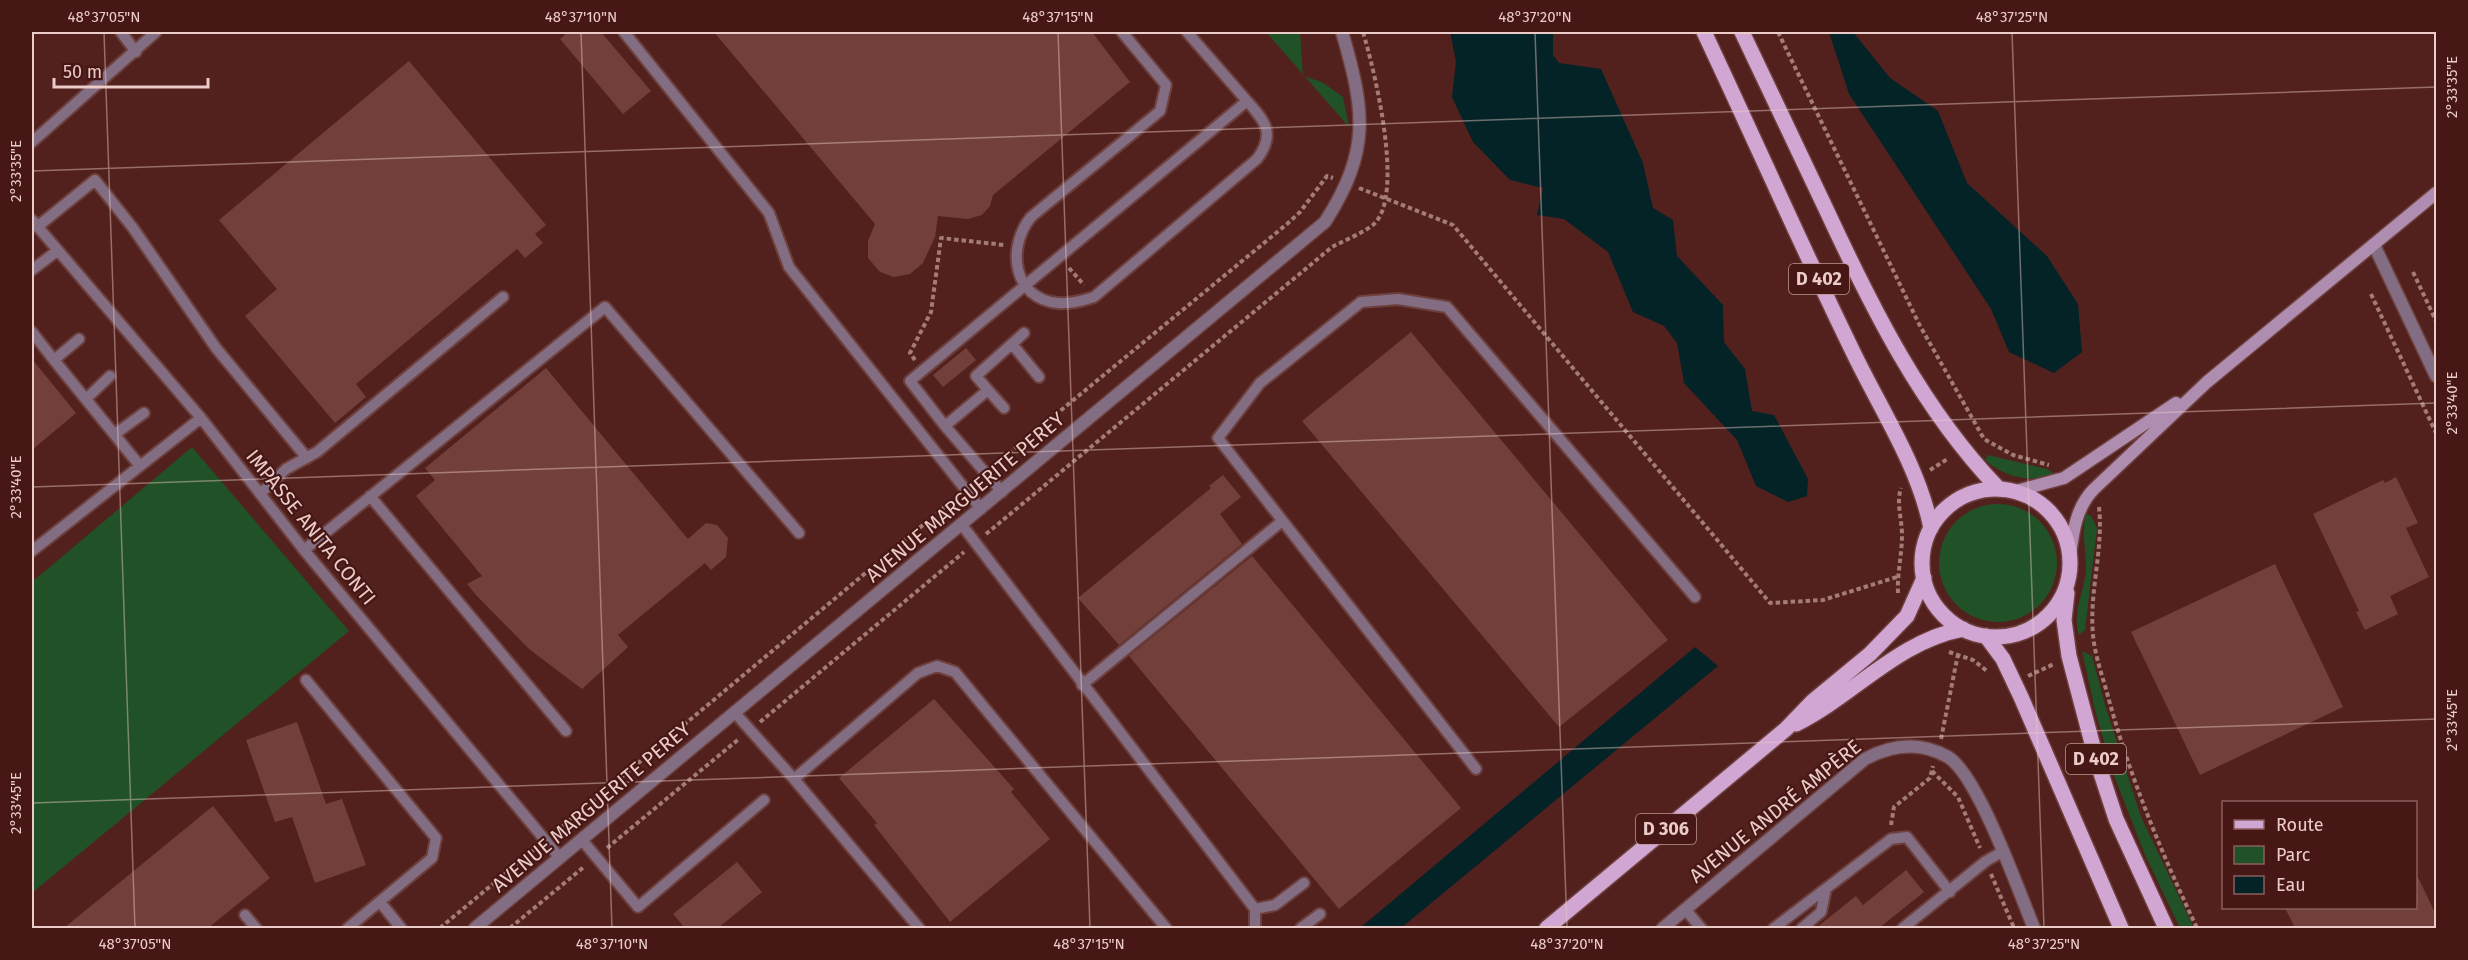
<svg xmlns="http://www.w3.org/2000/svg" width="2468" height="960" font-family="'Fira Sans',sans-serif">
<rect width="100%" height="100%" fill="#52211e"/>
<path fill="#215126" d="M1266,32H1300L1303,76L1322,82L1343,97L1349,127Z
M192,447L349,631L32,893V582Z
M1988,455L2047,469L2055,474C2030,484 2005,477 1985,460Z
M1939 563a59 59 0 1 1 118 0a59 59 0 1 1-118 0Z
M2086,514L2091,516L2097,528L2085,630L2079,635C2071,609 2086,591 2086,566C2086,548 2081,532 2086,514Z
M2082,651L2092,656L2105,705L2141,817L2194,928H2180L2145,855L2113,773L2095,710Z"/>
<path fill="#032327" d="M1450,32H1553V55L1559,63L1601,69L1643,163L1653,208L1673,220L1677,256L1723,305L1724,342L1745,369L1752,411L1774,415L1808,479L1807,496L1788,502L1756,486L1737,440L1684,383L1677,343L1664,326L1633,312L1608,252L1564,219L1537,215L1543,188L1510,180L1473,142L1452,97L1456,61Z
M1829,32H1853L1890,78L1938,111L1967,183L2047,256L2078,304L2082,352L2054,373L2009,352L1991,309L1849,94Z
M1695,647L1718,666L1401,928H1360Z"/>
<path fill="#733f3a" d="M568,32H601L651,91L623,114L560,39Z
M714,32H1092L1130,82L993,195L990,206L982,215L968,219L938,216L935,237L923,263L910,274L894,277L880,272L868,258V241L875,224Z
M409,61L546,225L535,234L543,243L525,258L517,249L356,384L366,397L335,423L245,316L277,289L219,220Z
M1411,332L1668,640L1559,727L1302,421Z
M966,348L976,360L943,387L933,375Z
M32,359L76,413L32,450Z
M546,368L688,539L706,523L717,525L728,538L726,557L711,570L705,563L618,635L628,647L582,689L529,649L476,595L467,584L482,576L416,496L435,480L425,468Z
M1223,475L1241,497L1220,514L1242,544L1119,645L1078,598L1211,488L1209,486Z
M2396,477L2418,523L2406,528L2429,577L2390,596L2398,614L2365,630L2356,612L2359,611L2313,514L2383,480L2385,483Z
M1252,556L1461,808L1339,909L1129,656Z
M2275,564L2343,707L2200,775L2131,632Z
M934,699L1014,789L1011,792L1050,839L950,922L874,825L877,823L839,778Z
M297,722L326,804L342,799L366,865L315,883L292,817L275,822L246,740Z
M213,806L270,878L208,928H64Z
M737,862L762,892L718,928H685L673,914Z
M1906,870L1924,892L1879,928H1816L1856,896L1863,905Z
M2415,871L2436,915V928H2295L2285,908H2415Z"/>
<g fill="none" stroke-linecap="round" stroke-linejoin="round">
<defs>
<path id="service" d="M121,32L136,52
M624,32L769,213L789,267L981,509
M1122,32L1166,85L1160,111L1031,217C1006,248 1013,299 1058,303C1071,304 1082,301 1094,297L1257,159C1276,134 1265,121 1247,101
M32,142L156,32
M32,220L201,418L304,550L560,858
M37,227L95,180L133,228L216,348L307,458
M32,270L57,251
M32,332L54,360
M79,339L54,360L140,466
M1012,344L1039,377
M988,390L1004,408
M86,399L110,376
M945,426L910,381L1247,101L1187,32
M115,434L144,413
M1002,492L945,426L988,390L976,376L1024,333
M260,494L286,469L317,452L503,297
M370,496L566,731
M962,525L1255,909V928
M304,550L605,307L799,533
M32,551L201,418
M306,680L436,838L432,858L348,928
M1082,685L1281,522
M735,713L794,779L919,928
M1476,769L1218,438L1260,383L1361,302L1398,299L1447,307L1695,597
M794,779L918,673L937,666L955,672L1166,928
M582,840L638,907L764,800
M380,902L401,928
M1255,909L1275,905L1304,883
M1685,909L1701,928
M245,915L256,928
M1301,928L1320,914
M1774,928L1891,839L1907,837L1950,892
M1802,928L1821,912L1826,889
M1903,928L1986,861L2002,852"/>
<path id="minor" d="M2374,245L2436,376
M475,928L1325,222C1371,150 1365,111 1342,32
M1663,928L1865,759C1891,745 1920,741 1948,757C1978,775 2019,892 2034,928"/>
<path id="secondary" d="M2016,491L2064,478L2176,403
M2070,556C2073,532 2076,507 2094,489L2207,382L2436,193"/>
<path id="primary" d="M1704,32C1755,140 1803,250 1856,358C1883,413 1919,468 1931,528
M1742,32C1770,91 1798,150 1826,209C1872,308 1922,409 1998,488
M1922 563a74 74 0 1 1 148 0a74 74 0 1 1-148 0Z
M2067,593L2064,620L2069,656L2096,758L2116,819L2166,928
M1986,636L2003,659L2021,697L2121,928
M1796,724C1854,695 1898,641 1963,629
M1547,928L1786,729L1813,701L1870,654L1907,616L1924,578"/>
</defs>
<use href="#service" stroke="#6e403d" stroke-width="14"/>
<use href="#minor" stroke="#6e403d" stroke-width="15"/>
<use href="#secondary" stroke="#6e403d" stroke-width="15"/>
<use href="#primary" stroke="#6e403d" stroke-width="18"/>
<path stroke="#a37b77" stroke-width="4" stroke-dasharray="4.5 3" stroke-linecap="butt" d="M1778,32L1919,324L1984,439L2013,455L2049,465
M1359,188L1453,225L1770,603L1823,600L1897,577
M1069,268L1084,285
M2413,272L2436,321
M2371,294L2436,433
M915,360L910,353L931,312L941,238L1004,245
M997,463L1287,224L1300,212L1327,176L1333,178
M1930,470L1949,458
M2099,507C2104,552 2087,597 2094,643C2097,662 2104,681 2109,700C2131,780 2162,854 2197,928
M986,534L1332,247C1345,240 1361,234 1373,225C1406,197 1374,69 1363,32
M1898,593C1897,573 1902,555 1902,535C1902,519 1896,503 1901,488
M1949,652L1973,660L1987,671
M2028,676L2054,664
M760,722L964,552
M1941,739L1958,654
M1932,771L1958,797L1980,848
M1891,825L1894,807L1930,778L1933,766
M557,831L954,499
M607,848L740,738
M1991,874L2014,928
M440,928L535,849
M510,928L585,866"/>
<use href="#service" stroke="#826d83" stroke-width="10"/>
<use href="#minor" stroke="#826d83" stroke-width="12"/>
<use href="#secondary" stroke="#af8db0" stroke-width="12"/>
<use href="#primary" stroke="#d2a6d3" stroke-width="15"/>
</g>
<path fill="none" stroke="#ecccc8" stroke-width="1.5" stroke-opacity="0.45" d="M104,32L135,928M581,32L612,928M1058,32L1090,928M1535,32L1567,928M2012,32L2044,928M32,171L2436,87M32,487L2436,403M32,803L2436,719"/>
<g text-anchor="middle" dominant-baseline="central" stroke-width="4.5" stroke-linejoin="round" paint-order="stroke">
<g fill="#461715" stroke="#ba9692" stroke-width="1.5">
<rect x="1789" y="264" width="60" height="30" rx="4.5"/>
<rect x="2066" y="744" width="60" height="30" rx="4.5"/>
<rect x="1636" y="814" width="60" height="30" rx="4.5"/>
</g>
<g font-size="18" font-weight="bold" fill="#ecccc8">
<text x="1819" y="279">D 402</text>
<text x="2096" y="759">D 402</text>
<text x="1666" y="829">D 306</text>
</g>
<g font-size="20" fill="#ecccc8" stroke="#461715">
<text transform="translate(965 497) rotate(-40)">AVENUE MARGUERITE PEREY</text>
<text transform="translate(311 527) rotate(51)">IMPASSE ANITA CONTI</text>
<text transform="translate(591 807) rotate(-40)">AVENUE MARGUERITE PEREY</text>
<text transform="translate(1775 811) rotate(-39)">AVENUE ANDRÉ AMPÈRE</text>
</g>
</g>
<rect width="2468" height="960" fill="none" stroke="#461715" stroke-width="66"/>
<rect x="2222" y="801" width="195" height="108" fill="#461715" stroke="#885f5d" stroke-width="1.5"/>
<rect x="2234" y="820" width="30" height="9" fill="#d2a6d3" stroke="#885f5d" stroke-width="1.5"/>
<text x="2276" y="831" font-size="18" fill="#ecccc8">Route</text>
<rect x="2234" y="846" width="30" height="18" fill="#215126" stroke="#885f5d" stroke-width="1.5"/>
<text x="2276" y="861" font-size="18" fill="#ecccc8">Parc</text>
<rect x="2234" y="876" width="30" height="18" fill="#032327" stroke="#885f5d" stroke-width="1.5"/>
<text x="2276" y="891" font-size="18" fill="#ecccc8">Eau</text>
<path d="M54 78v9h154v-9" fill="none" stroke="#ecccc8" stroke-width="3"/>
<text x="63" y="78" font-size="18" fill="#ecccc8" stroke="#461715" stroke-width="4.5" paint-order="stroke">50 m</text>
<rect x="33" y="33" width="2402" height="894" fill="none" stroke="#ecccc8" stroke-width="2"/>
<g font-size="15" text-anchor="middle" fill="#ecccc8">
<text x="104" y="22">48°37'05"N</text>
<text x="581" y="22">48°37'10"N</text>
<text x="1058" y="22">48°37'15"N</text>
<text x="1535" y="22">48°37'20"N</text>
<text x="2012" y="22">48°37'25"N</text>
<text transform="translate(2452 87) rotate(-90)" y="5">2°33'35"E</text>
<text transform="translate(16 171) rotate(-90)" y="5">2°33'35"E</text>
<text transform="translate(2452 403) rotate(-90)" y="5">2°33'40"E</text>
<text transform="translate(16 487) rotate(-90)" y="5">2°33'40"E</text>
<text transform="translate(2452 720) rotate(-90)" y="5">2°33'45"E</text>
<text transform="translate(16 803) rotate(-90)" y="5">2°33'45"E</text>
<text x="135" y="949">48°37'05"N</text>
<text x="612" y="949">48°37'10"N</text>
<text x="1089" y="949">48°37'15"N</text>
<text x="1567" y="949">48°37'20"N</text>
<text x="2044" y="949">48°37'25"N</text>
</g>
</svg>
